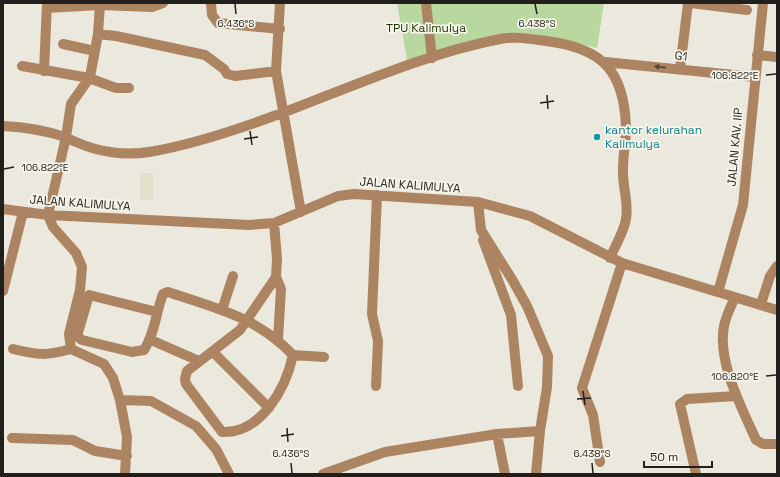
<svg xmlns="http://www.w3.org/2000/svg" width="780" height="477" font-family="'Space Grotesk',sans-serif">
<rect width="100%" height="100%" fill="#ebe8de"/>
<path fill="#e3e0ce" d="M140,173H153V200H140Z"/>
<path fill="#b8d8a0" d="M397,3H604L597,48L532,34L487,38L407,60Z"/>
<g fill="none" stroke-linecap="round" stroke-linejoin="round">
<path stroke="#ad8461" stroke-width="10" d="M211,3L212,15L218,23L280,29
M280,3L276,71L301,212
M426,3L432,58
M691,3L747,10
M100,5L152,7L163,3
M47,8L100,5L98,34L90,77L71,104L66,137L48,215L53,227L76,253L82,267L80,290L69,334L71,349L104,364L113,378L120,400L127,437L125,474
M98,34L116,36L205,55L224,69L227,74L235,76L276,71
M63,44L95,51
M757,55L777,57
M605,62L754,77
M22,66L89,78L116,88H129
M680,69L688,3
M44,71L47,3
M3,126C24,127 44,130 65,137C69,138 72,141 76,142C98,152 125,156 149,152C191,145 242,128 282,113C351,87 427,53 500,39C515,36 530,39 546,41C602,48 624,70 626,127C626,141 623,155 623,169C622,185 629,203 626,219C624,232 615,246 610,258
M478,202L481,230L513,281L527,306L548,356L547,387L540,431L536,474
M3,209L48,215L249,225L274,223L338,196L354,194L478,202L530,216L622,263L777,310
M483,240L511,315L518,386
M276,277L281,289L278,339
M3,291L23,212
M718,292L743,205L763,3
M735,297C731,306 726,316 724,326C717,362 742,408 756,440L763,444H777
M761,304L770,276L777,266
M222,310L233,276
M157,312L89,295L77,336L82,340L132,352L144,350C155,333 156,312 163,294L168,292C216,308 257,317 293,355C286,388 261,434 222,432L186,384L185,379L187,371L240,330L276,277L277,259L274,223
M151,340L199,361
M13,349C38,355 46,356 71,349
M213,352L269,408
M293,355L324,357
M376,386L378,341L372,314L377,195
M120,400L151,401L196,426L216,449L229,474
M497,434L505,474
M12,438L73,440L95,451L127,456
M600,462L593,415L582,388L622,263
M323,474L385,452L497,434L540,431
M696,474L680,404L687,399L736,396"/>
</g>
<defs><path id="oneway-solid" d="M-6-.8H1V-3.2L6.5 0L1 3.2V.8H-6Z"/></defs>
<use fill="#584737" href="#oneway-solid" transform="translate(660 67) rotate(-174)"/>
<path fill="none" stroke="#201f1b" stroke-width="1.5" d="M235,4L236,14M535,4L537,14M766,75L776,74M547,95L548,109M540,103L554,101M250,131L252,145M244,139L258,137M4,169L14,167M766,376L776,375M583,391L585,405M577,399L591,398M287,428L288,442M281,436L294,434M291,463L292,473M592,463L593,473"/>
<circle fill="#0f9aa8" stroke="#f8f6eb" stroke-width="1.5" cx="597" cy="137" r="4"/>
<g text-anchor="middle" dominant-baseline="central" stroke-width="3.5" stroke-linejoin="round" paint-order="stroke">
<g font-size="12" fill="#1d3304" stroke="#f8f6eb">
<text x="426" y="28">TPU Kalimulya</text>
</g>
<g font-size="12" fill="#201f1b" stroke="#f8f6eb">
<text transform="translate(681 56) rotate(6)">G1</text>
<text transform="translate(735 147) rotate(-85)">JALAN KAV. IIP</text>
<text transform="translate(410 185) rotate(4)">JALAN KALIMULYA</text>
<text transform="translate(80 203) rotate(4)">JALAN KALIMULYA</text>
</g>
<g font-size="12" fill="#0d838f" stroke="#f8f6eb" text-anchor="start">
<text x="605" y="130">kantor kelurahan<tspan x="605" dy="14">Kalimulya</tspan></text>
</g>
</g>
<g font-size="10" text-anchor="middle" fill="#201f1b" stroke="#f8f6eb" stroke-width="3.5" stroke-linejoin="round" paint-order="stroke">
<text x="236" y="27">6.436°S</text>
<text x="537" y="27">6.438°S</text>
<text x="735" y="79">106.822°E</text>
<text x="45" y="171">106.822°E</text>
<text x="735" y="380">106.820°E</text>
<text x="291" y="457">6.436°S</text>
<text x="592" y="457">6.438°S</text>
</g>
<rect width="780" height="477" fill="none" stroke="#201f1b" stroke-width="8"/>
<path d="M644 461v6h68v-6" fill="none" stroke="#201f1b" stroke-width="2"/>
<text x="650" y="461" font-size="12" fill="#201f1b" stroke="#f8f6eb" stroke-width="3" paint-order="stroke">50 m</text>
</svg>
